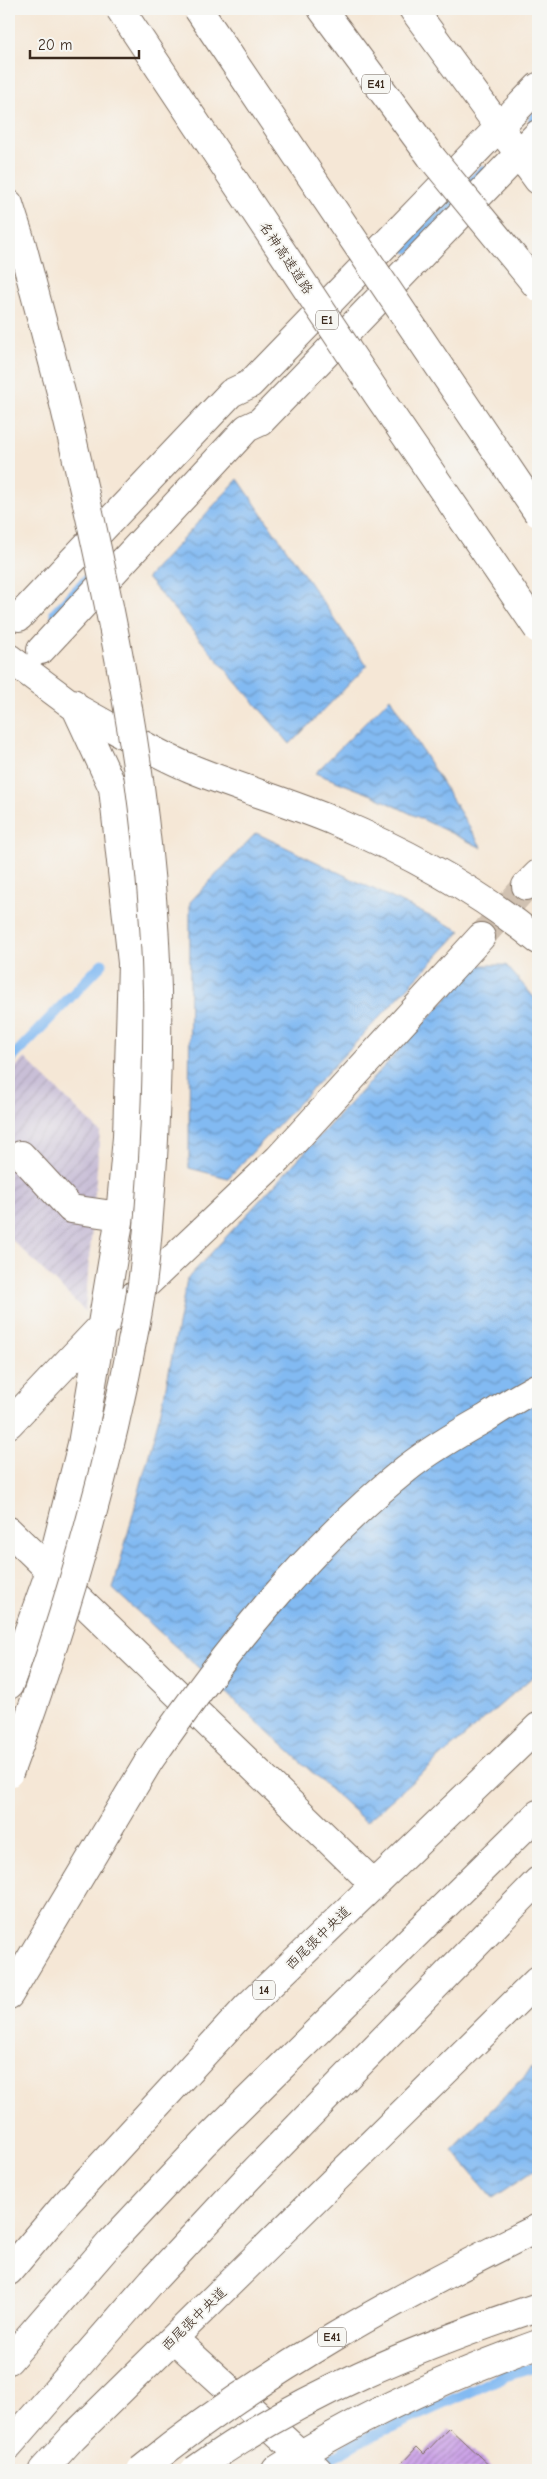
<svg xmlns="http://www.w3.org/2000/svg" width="547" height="2479" font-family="'Comic Neue','Klee One',sans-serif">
<defs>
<pattern id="industrial-furrows" width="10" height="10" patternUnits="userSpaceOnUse" patternTransform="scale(1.25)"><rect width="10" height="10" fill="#c9bfd7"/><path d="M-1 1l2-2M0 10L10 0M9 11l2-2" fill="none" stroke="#aea4b8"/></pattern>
<pattern id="water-waves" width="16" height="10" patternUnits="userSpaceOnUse" patternTransform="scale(1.25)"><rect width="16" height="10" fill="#82baf2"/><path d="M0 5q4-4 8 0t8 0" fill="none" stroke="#6c97c3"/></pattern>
<pattern id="building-hatch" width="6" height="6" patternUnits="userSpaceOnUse" patternTransform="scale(1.25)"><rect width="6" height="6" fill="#caa0e7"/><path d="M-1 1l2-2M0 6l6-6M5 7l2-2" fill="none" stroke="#a583bb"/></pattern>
</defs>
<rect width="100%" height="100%" fill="#f6f6f2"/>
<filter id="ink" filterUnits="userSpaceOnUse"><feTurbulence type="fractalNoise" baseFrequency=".02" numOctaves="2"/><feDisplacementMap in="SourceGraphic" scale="10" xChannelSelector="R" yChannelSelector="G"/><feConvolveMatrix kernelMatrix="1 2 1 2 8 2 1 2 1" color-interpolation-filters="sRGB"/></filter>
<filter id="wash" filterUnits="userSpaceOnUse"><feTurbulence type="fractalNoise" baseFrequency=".0096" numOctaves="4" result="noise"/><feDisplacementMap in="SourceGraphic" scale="20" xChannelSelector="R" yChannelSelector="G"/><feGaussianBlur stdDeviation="1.12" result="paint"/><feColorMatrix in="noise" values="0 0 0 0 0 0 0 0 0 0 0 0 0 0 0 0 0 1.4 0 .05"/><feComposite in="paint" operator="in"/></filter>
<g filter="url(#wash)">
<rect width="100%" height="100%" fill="#f5e7d6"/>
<path fill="url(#industrial-furrows)" d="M25,1058L100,1132L85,1311L9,1237V1074Z"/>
<path fill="url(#water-waves)" stroke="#5e7288" d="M238,479L367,666L290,744L147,578Z
M390,698L482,848L372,795L315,773Z
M256,833L461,931L228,1178L189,1168L190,902Z
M478,965H506L538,1002V1672L366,1822L113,1589L163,1402L187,1279Z
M538,2062V2168L493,2198L452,2150Z"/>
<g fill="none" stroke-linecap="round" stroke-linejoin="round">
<path stroke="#82baf2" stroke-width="11" d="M534,119L538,114
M408,248L483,171
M55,613L99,567
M9,1061L102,964
M332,2458L356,2443L505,2376L538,2366"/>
</g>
<g id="blocks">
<path fill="url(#building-hatch)" d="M449,2428L494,2470H407L401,2464L417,2447L424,2454Z"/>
</g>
</g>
<g filter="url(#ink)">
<use href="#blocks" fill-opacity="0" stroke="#7c6c5e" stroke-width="1"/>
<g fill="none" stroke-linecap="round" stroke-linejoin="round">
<path stroke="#d0c1b1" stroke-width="28" stroke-dasharray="28 14" stroke-linecap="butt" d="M481,937L526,886"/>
<defs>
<path id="minor" d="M413,9L538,180
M19,617L231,393L250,384L538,87
M41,650L247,428L260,422L538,134
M9,658L76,708L113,788L132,963L127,1137L120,1216L82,1444L50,1571L9,1685
M73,703L76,708C114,728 151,752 190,768C238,788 289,802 336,822C409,853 477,890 538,940
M526,886L538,874
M21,1155L71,1209L120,1216
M9,1424L102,1326L278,1159L481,937
M9,1531L374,1884
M174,2339L318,2470
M276,2470C358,2417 446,2377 538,2344"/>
<path id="major" d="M9,2271L65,2205L248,2006L538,1727
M43,2470L73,2437L538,1980"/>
<path id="highway" d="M322,9L432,158
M9,204L22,245L63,400
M9,1995L149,1761
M9,2360L111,2242L204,2143L538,1814
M9,2445L152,2281L248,2178L538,1881"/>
</defs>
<use href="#minor" stroke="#7c6c5e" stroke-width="30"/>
<use href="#major" stroke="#7c6c5e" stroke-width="30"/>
<use href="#highway" stroke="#7c6c5e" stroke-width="30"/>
<use href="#minor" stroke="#fff" stroke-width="28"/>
<use href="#major" stroke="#fff" stroke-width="28"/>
<use href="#highway" stroke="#fff" stroke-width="28"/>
<defs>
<path id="highway-bridge" d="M120,9L377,394L538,629
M198,9L538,513
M432,158L538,287
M149,1761C223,1654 304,1551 406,1469C430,1450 459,1433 486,1418C503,1407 520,1396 538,1387
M9,1773C62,1630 107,1477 135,1327C146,1272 149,1215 153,1159C156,1103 158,1046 157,990C152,791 109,593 63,400
M141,2470C263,2371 398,2297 538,2228
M195,2470C299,2395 418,2347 538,2307"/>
</defs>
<use href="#highway-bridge" stroke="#7c6c5e" stroke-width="30" stroke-linecap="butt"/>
<use href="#highway-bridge" stroke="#fff" stroke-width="28"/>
</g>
</g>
<g text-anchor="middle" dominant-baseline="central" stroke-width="4" stroke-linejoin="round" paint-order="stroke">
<g fill="#f6f6f2" stroke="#73675e" stroke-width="1">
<rect x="362" y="74.5" width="28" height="19" rx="4"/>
<rect x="316" y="310.5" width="22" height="19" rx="4"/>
<rect x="253" y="1980.5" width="22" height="19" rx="4"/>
<rect x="318" y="2327.5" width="28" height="19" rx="4"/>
</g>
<g font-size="12" font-weight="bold" fill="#3b2a1e">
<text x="376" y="84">E41</text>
<text x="327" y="320">E1</text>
<text x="264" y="1990">14</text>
<text x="332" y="2337">E41</text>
</g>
<g font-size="14" fill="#3b2a1e" stroke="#f6f6f2">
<text transform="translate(286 258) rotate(56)">名神高速道路</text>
<text transform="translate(318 1938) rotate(-44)">西尾張中央道</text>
<text transform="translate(194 2319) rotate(-44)">西尾張中央道</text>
</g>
</g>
<rect width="547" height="2479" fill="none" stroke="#f6f6f2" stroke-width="30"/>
<path d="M30 50v8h109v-8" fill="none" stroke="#3b2a1e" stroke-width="2.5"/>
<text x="38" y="50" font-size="15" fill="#3b2a1e" stroke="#f6f6f2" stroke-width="4" paint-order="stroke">20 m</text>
</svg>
